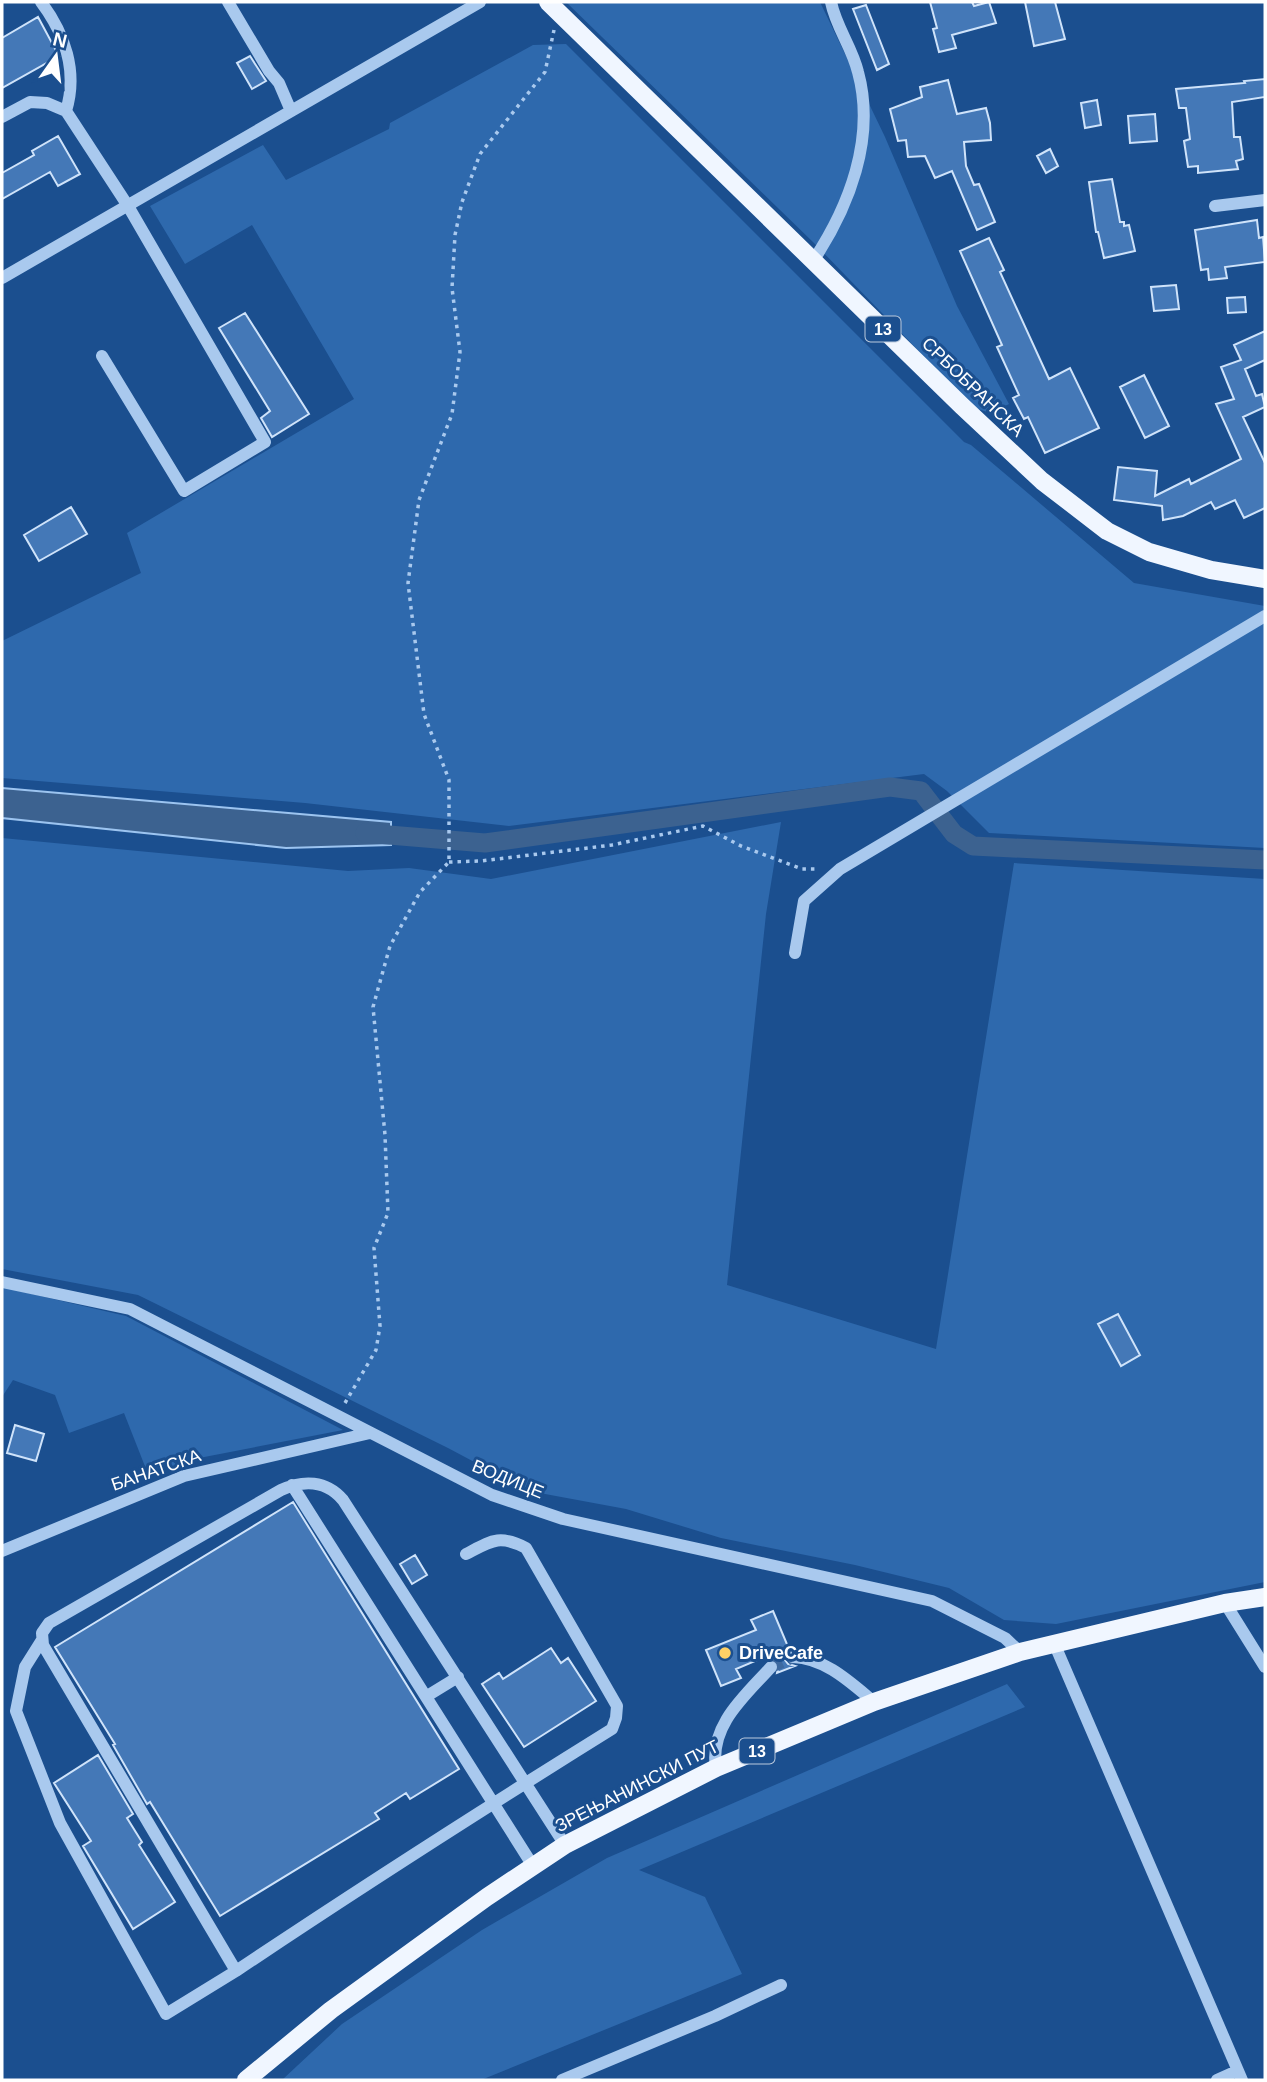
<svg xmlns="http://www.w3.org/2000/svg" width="1267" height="2082" font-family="Arial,sans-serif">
<rect width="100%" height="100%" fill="#1b4f8f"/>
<path fill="#2e69ad" d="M566,2H820L885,137L957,306L1009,404L991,413L974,408L815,244Z
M566,44L964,442L971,445L1134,583L1265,606V848L989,833L947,791L924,774L509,826L305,803L2,778V641L141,573L127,533L354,399L252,225L185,264L150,206L263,145L286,180L389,129L390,123L533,45Z
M781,822L766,914L727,1285L936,1349L1014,863L1265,879V1582L1056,1624L1004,1620L949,1588L855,1565L721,1538L626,1509L529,1491L448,1448L138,1295L2,1269V838L348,871L409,868L491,879Z
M2,1287L126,1316L343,1430L194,1459L148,1474L124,1413L69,1433L55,1395L13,1380L2,1397Z
M1007,1684L1025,1707L639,1870L705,1897L742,1974L481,2080H282L342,2024L482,1930L607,1858Z"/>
<path fill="#3c6290" stroke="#9cc4f0" stroke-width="2" d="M2,788L391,822V845L286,848L2,818Z"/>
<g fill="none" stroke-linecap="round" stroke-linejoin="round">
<path stroke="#3c6290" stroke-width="19" d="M365,833L485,843L890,787L921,791L954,834L973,846L1265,860"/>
</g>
<path fill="#4478b7" stroke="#cfe3fa" stroke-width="2" d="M930,2H972L974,6L989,2L996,23L952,35L956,48L939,52L933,29L937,28Z
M1025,2H1055L1065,39L1034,46Z
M866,5L889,64L877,70L853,9Z
M38,17L59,56L2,88V38Z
M250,56L266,81L252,89L237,63Z
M1265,79V97L1232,102L1234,137H1240L1243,159L1236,161L1238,169L1198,173V166L1188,167L1184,141L1190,139L1186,108H1179L1176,89L1245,83L1244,81Z
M948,80L957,114L986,108L990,123L991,140L964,142L966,166L974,185L979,184L995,222L977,230L952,171L935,178L925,156L908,157L906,140L898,141L890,109L922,97L920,87Z
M1097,100L1101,125L1085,128L1081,103Z
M1155,114L1157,141L1130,143L1128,116Z
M58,136L80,174L58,186L50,172L2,199V173L34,155L32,151Z
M1050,149L1058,166L1046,173L1037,156Z
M1112,179L1120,222H1124V226L1129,225L1135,251L1104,258L1098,232H1096L1089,182Z
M1257,220L1259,238L1263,237L1265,262L1225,267L1227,278L1209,280L1208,269L1201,270L1195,230Z
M989,238L1004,270L1000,272L1049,379L1070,368L1099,428L1045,453L1028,417L1024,419L1013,398L1019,395L997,347L1002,345L960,251Z
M1176,285L1179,309L1154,311L1151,287Z
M1245,297L1246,312L1228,313L1227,298Z
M245,313L309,414L272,437L261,418L270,411L219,328Z
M1265,331V360L1245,369L1256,396L1262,394L1265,407L1243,417L1265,463V508L1244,518L1235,500L1215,509L1211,502L1183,516L1163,520L1162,506L1114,500L1118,467L1157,471L1155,496L1189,479L1191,484L1241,459L1216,404L1234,399L1221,367L1241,360L1234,345Z
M1144,375L1169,426L1145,438L1120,387Z
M71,507L87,534L39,561L24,535Z
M1118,1314L1140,1355L1121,1366L1098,1324Z
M15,1425L44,1434L36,1461L7,1453Z
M293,1502L459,1769L410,1799L406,1793L375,1813L379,1819L220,1916L150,1802L147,1804L113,1745L115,1744L55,1647Z
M415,1555L427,1575L412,1584L400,1564Z
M773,1611L789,1649L786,1652L785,1660L788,1664L795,1666L777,1673L779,1664L774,1659H768L767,1656L736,1669L741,1678L721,1686L706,1650L756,1630L751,1620Z
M551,1648L561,1663L568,1658L596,1701L524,1747L482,1684L499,1673L503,1679Z
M98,1755L133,1814L127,1818L142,1842L139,1845L175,1902L133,1929L83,1846L91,1841L54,1783Z"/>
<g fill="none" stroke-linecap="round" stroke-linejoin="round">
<path stroke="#3d69a0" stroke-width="12" stroke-dasharray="12 6" stroke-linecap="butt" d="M771,1667L793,1657"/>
<path stroke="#a9c9ee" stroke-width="3.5" stroke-dasharray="3.5 5" stroke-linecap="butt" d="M449,862L481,861L612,845L703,826L741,846L802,869H817
M345,1403L376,1350L380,1326L374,1248L388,1213L385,1135L373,1007L390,946L420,892L449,862V780L424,714L408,583L419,500L452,414L460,352L452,288L455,235L462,202L480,154L545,72L554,30"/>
<path stroke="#a9c9ee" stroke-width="12" d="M41,2C65,34 78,72 66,111
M228,2L269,71L279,83L291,111
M2,117L30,102L47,103L66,111L128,206L265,442L184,491L102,356
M1215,206L1265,200
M813,261C849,207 876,138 858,72C852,47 836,27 831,2
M2,278L480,2
M795,953L804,901L840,869L1265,616
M2,1282L130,1309L492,1495L563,1519L932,1601L1005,1638L1020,1652
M292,1485L533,1866
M2,1551L184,1476L370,1433
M466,1554C491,1541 499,1534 526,1548L617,1706L616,1718L612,1729C485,1808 360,1888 236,1971L43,1645L42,1633L49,1623L281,1490C303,1480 326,1480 343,1500C417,1615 491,1730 565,1845
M1225,1603L1265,1667
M42,1640L25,1667L16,1711L60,1823L166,2014L236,1971
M1054,1643L1242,2080
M793,1657C825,1658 850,1682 874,1702
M427,1696L458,1677
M716,1768C709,1725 746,1695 771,1667
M562,2080L715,2016L781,1985
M1217,2080L1237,2071"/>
<path stroke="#f0f6ff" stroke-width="18" d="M548,2L962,406L1042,481L1107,531L1149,552L1211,570L1265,579
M246,2080L331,2010L487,1897L565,1845L716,1768L874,1702L1020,1652L1225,1603L1265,1597"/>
</g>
<circle fill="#ffd166" stroke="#1b4f8f" stroke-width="2.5" cx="725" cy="1653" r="7"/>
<g text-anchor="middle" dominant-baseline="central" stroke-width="6" stroke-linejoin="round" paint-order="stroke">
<g fill="#1b4f8f" stroke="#bbcadd" stroke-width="2">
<rect x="865.5" y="316.5" width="35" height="25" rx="5"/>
<rect x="739.5" y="1738.5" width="35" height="25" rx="5"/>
</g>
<g font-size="16" font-weight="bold" fill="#fff">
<text x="883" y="329">13</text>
<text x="757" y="1751">13</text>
</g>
<g font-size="18" fill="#fff" stroke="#1b4f8f">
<text transform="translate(973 387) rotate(44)">СРБОБРАНСКА</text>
<text transform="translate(156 1470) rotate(-19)">БАНАТСКА</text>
<text transform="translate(508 1479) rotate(22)">ВОДИЦЕ</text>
<text transform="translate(637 1786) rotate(-27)">ЗРЕЊАНИНСКИ ПУТ</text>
</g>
<g font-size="18" font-weight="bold" fill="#fff" stroke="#1b4f8f" text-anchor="start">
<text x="739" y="1653">DriveCafe</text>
</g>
</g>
<rect width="1267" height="2082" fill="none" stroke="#ffffff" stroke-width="7"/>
<g transform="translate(56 56) rotate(14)" stroke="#1b4f8f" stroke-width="5" paint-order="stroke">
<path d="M0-5L12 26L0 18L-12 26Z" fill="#ffffff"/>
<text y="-10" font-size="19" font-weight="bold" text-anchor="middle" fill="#ffffff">N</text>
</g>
</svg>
